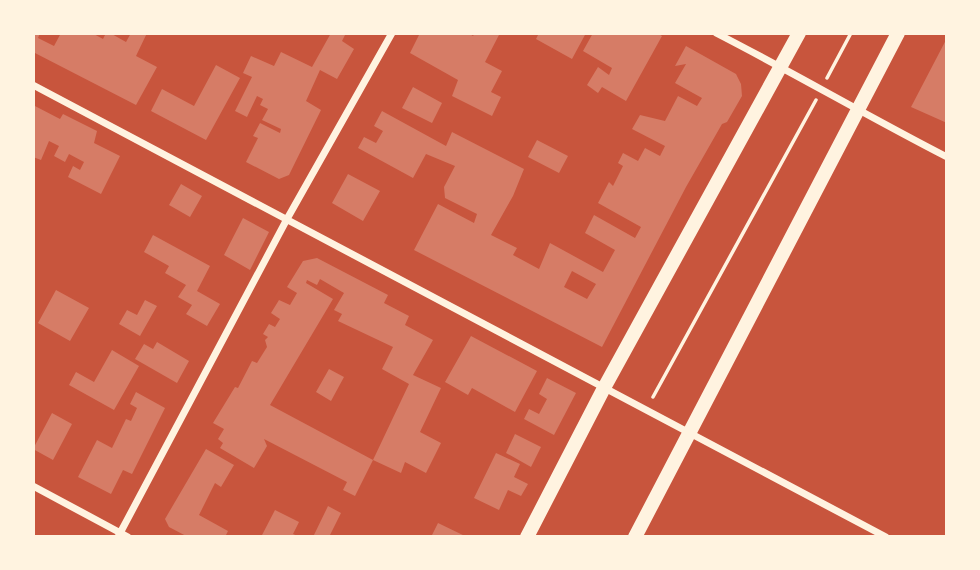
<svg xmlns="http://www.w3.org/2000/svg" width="980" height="570" font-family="'PT Sans Narrow',sans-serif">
<rect width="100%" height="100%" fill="#c8553d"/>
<path fill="#d67c66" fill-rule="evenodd" d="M33,33H40L38,38L54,46L61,33H92L103,39L106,33H110L126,42L131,33H147L136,56L157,67L136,105L33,52Z
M331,33H346L342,41L354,49L337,79L320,70L306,101L321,110L289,175L279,179L246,162L258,138L253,136L260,123L280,133L281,129L262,120L268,109L260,105L263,99L257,96L247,117L235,111L252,77L243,73L251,56L274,66L281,52L312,67Z
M420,33H468L473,36L475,33H500L485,62L502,71L491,92L501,97L492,116L452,96L458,80L410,53Z
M539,33H586L572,59L536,39Z
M593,33H657L662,36L626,101L602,87L598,93L587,85L598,67L609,75L612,68L583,51Z
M947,38V123L911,107Z
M686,46L736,74L741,84L742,96L727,122L722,124L686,187L602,347L414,250L438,204L474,223L477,214L445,198L444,187L455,166L426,154L413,178L358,148L364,137L376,143L383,131L374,126L382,111L446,146L452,132L524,169L513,196L491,235L517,248L513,255L539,269L550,243L603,272L615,250L585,233L594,215L635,238L641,227L598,203L609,182L613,186L623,166L618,163L623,153L638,161L645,148L660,156L665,146L632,129L640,115L665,121L678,96L697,106L702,98L675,83L686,64L675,66ZM572,271L596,284L587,299L564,287Z
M216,65L240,78L206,140L151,111L162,89L194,106Z
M413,87L442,103L432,123L402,108Z
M33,105L60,119L63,114L97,131L94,143L120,156L101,194L68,177L73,166L80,170L84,162L69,154L65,162L54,156L59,146L49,141L41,160L33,157Z
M537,140L568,156L559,173L528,157Z
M348,174L380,191L363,221L332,203Z
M181,184L202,196L190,217L169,205Z
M243,218L269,232L250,270L224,255Z
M153,235L210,266L197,291L220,304L207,326L186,314L192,305L178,297L186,285L165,273L169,266L144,252Z
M317,258L388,295L384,303L409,316L405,325L433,340L413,375L441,388L420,432L441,443L426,473L405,462L401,473L373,460L355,496L343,490L347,482L264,439L267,446L254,468L220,448L223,443L218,439L224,429L213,423L235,387L238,388L252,361L257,363L267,347L265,340L268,337L263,334L269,324L275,327L280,319L271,313L279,300L290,305L297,293L287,287L303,261ZM320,279L344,293L334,310L342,314L338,321L393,347L382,369L409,384L373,460L270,405L333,299L306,283L307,280L317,285Z
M56,290L89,308L70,341L38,323Z
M145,300L157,306L140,336L119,324L127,310L137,315Z
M471,336L537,371L515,412L472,388L468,395L445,382Z
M157,342L189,361L177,383L135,359L144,344L153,349Z
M112,350L139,366L114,410L69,385L76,372L94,382Z
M329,369L344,377L331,401L316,392Z
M547,378L576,393L554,435L524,419L529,409L539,414L547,399L539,394Z
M136,392L165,408L132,474L123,470L111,494L78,477L97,440L112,448L126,419L131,421L137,408L130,404Z
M52,413L72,424L53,460L33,449Z
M515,434L541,447L531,467L506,453Z
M206,449L234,465L221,487L215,483L199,515L228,531L225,537H188L169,527L165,519Z
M496,453L520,464L514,477L528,484L521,496L508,490L499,510L474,498Z
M328,506L341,513L329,537H313Z
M275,510L299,522L293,534L300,537H261Z
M438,523L467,537H435L432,535Z"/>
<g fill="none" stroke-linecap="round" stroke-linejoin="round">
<path stroke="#fff3e0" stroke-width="3.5" d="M827,78L851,33
M653,397L816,100"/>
<path stroke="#fff3e0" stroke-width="7" d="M716,33C794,73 869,117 947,157
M33,85L886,537
M33,486L128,537
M118,537L287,219L392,33"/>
<path stroke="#fff3e0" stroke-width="14" d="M527,537L604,388L799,33
M635,537L898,33"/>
</g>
<rect width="980" height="570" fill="none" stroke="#fff3e0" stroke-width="70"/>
</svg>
